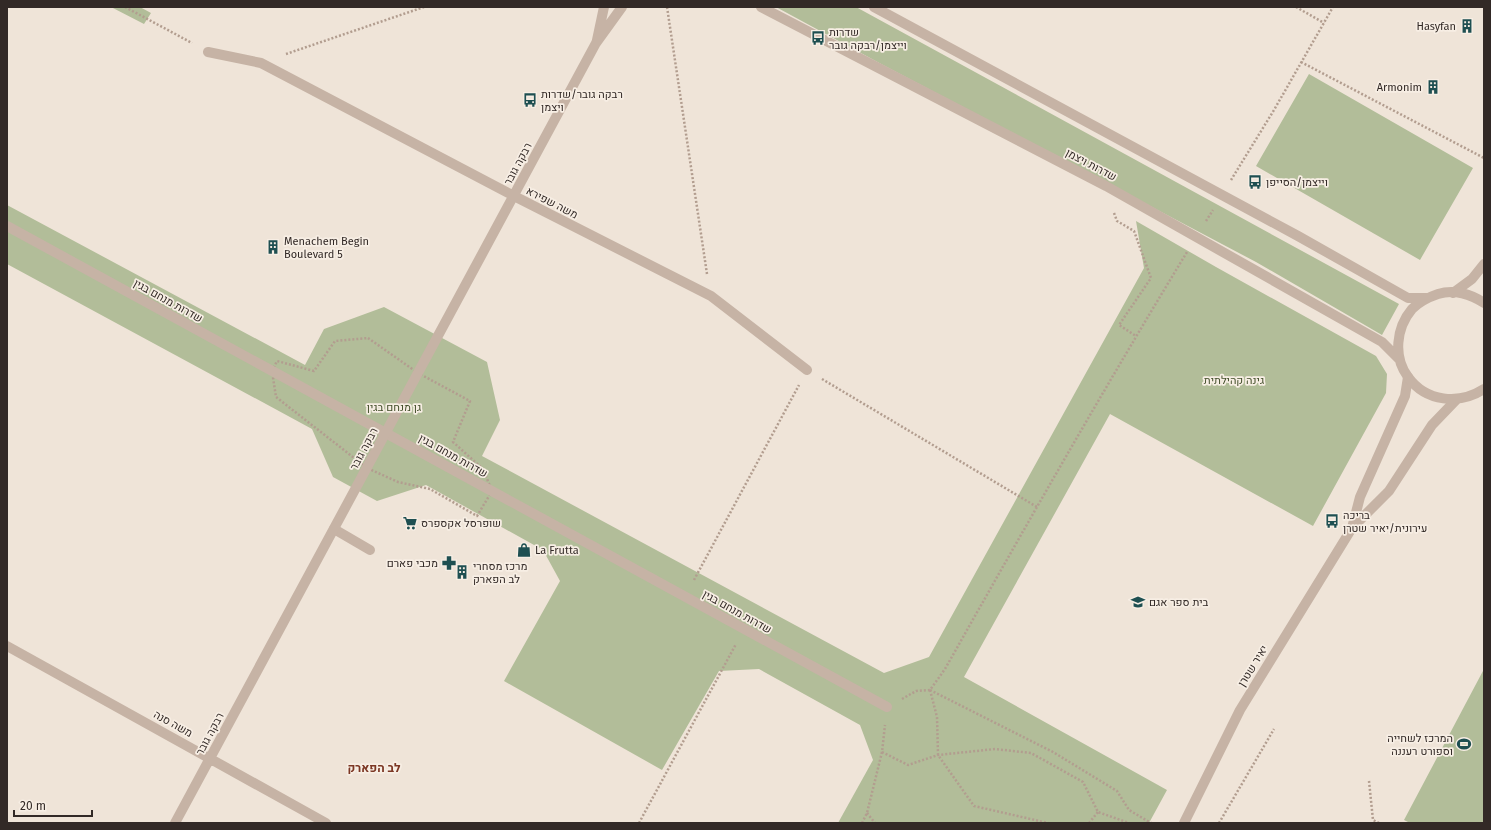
<svg xmlns="http://www.w3.org/2000/svg" width="1491" height="830" font-family="'Fira Sans',Heebo,sans-serif">
<rect width="100%" height="100%" fill="#efe4d8"/>
<path fill="#b2bd99" d="M111,7H140L151,13L144,24Z
M776,7H856L1399,304L1382,335L1256,262L883,65Z
M1309,74L1473,168L1420,260L1256,166Z
M7,205L305,365L324,329L384,307L487,362L500,420L482,456L884,673L929,657L1144,268L1136,221L1216,267L1376,356L1387,374L1386,393L1313,526L1110,414L964,677L1167,790L1149,823H838L873,760L860,725L759,669L719,671L662,770L504,681L560,581L543,550L426,485L377,501L333,477L312,429L7,264Z
M1484,669V823H1410L1404,820Z"/>
<g fill="none" stroke-linecap="round" stroke-linejoin="round">
<path stroke="#b29d8f" stroke-width="2.5" stroke-dasharray="2 2" stroke-linecap="butt" d="M125,7L192,43
M667,7L707,274
M1296,7L1324,23
M286,54L424,7
M1301,62L1484,158
M1231,180L1274,110L1333,7
M1114,213L1117,221L1134,231L1151,278L1119,325L1136,336
M1206,221L1213,210
M368,338L418,373L470,401L453,442L483,469L492,491L477,516L430,489L398,482L367,468L276,397L272,371L277,361L314,371L335,341Z
M822,379L1037,507
M694,580L799,385
M930,690L1053,752L1117,791L1129,810L1151,823
M930,690L937,717L938,755L974,806L1048,823
M902,699L916,691L930,690L945,669C1024,529 1103,390 1187,252
M882,752L908,765L938,755L995,749L1031,753L1083,782L1098,812L1129,823
M1369,781L1373,820L1379,823
M867,813L875,823
M639,823L736,644
M862,823L867,813L882,752L885,725
M1089,823L1098,812
M1219,823L1274,729"/>
<path stroke="#c6b3a5" stroke-width="10" d="M334,529L370,550"/>
<path stroke="#c6b3a5" stroke-width="10" d="M7,226L887,707"/>
<path stroke="#c6b3a5" stroke-width="10" d="M597,40L604,7
M208,52L261,63L514,196L711,296L807,370
M1453,293L1472,279L1484,264
M1352,528L1360,497L1405,396L1408,377
M7,646L326,823
M175,823L596,43L622,7
M1184,823L1240,710L1352,528L1389,491L1432,425L1456,400"/>
<path stroke="#c6b3a5" stroke-width="10" d="M761,7L1106,186L1382,342L1400,360
M874,7L1298,236L1408,298H1428
M1484,303C1471,294 1454,289 1438,294C1429,297 1419,302 1412,309C1396,328 1393,357 1408,377C1426,402 1459,405 1484,389"/>
</g>
<defs>
<symbol id="building-bare" viewBox="-9 -9 18 18"><path d="M-4-6H4V6H1V3H-1V6H-4ZM-2.5-4.3h1.7v1.8h-1.7ZM.8-4.3h1.7v1.8H.8ZM-2.5-1h1.7V.8h-1.7ZM.8-1h1.7V.8H.8Z" fill="#1e4f51" stroke="#f7eee4" stroke-width="2.5" paint-order="stroke"/></symbol>
<symbol id="bus-bare" viewBox="-9 -9 18 18"><path d="M-5-6H5V4H4V6H2V4H-2V6H-4V4H-5ZM-3.5-4V0h7V-4ZM-3.5 1.2v1.5H-2V1.2ZM2 1.2v1.5H3.5V1.2Z" fill="#1e4f51" stroke="#f7eee4" stroke-width="2.5" paint-order="stroke"/></symbol>
<symbol id="supermarket-bare" viewBox="-9 -9 18 18"><path d="M-6-5.5h2.5l.6 2H6L4.5 2H-2.5L-4.4-4H-6ZM-1.5 3.2a1.3 1.3 0 1 0 .1 0ZM3 3.2a1.3 1.3 0 1 0 .1 0Z" fill="#1e4f51" stroke="#f7eee4" stroke-width="2.5" paint-order="stroke"/></symbol>
<symbol id="shop-bare" viewBox="-9 -9 18 18"><path d="M-5-2.5h2.3a2.7 3.5 0 0 1 5.4 0H5L5.5 6h-11ZM-1.5-2.5h3a1.5 2.3 0 0 0-3 0Z" fill="#1e4f51" stroke="#f7eee4" stroke-width="2.5" paint-order="stroke"/></symbol>
<symbol id="pharmacy-bare" viewBox="-9 -9 18 18"><path d="M-2-6h4v4h4v4h-4v4h-4v-4h-4v-4h4Z" fill="#1e4f51" stroke="#f7eee4" stroke-width="2.5" paint-order="stroke"/></symbol>
<symbol id="school-bare" viewBox="-9 -9 18 18"><path d="M0-5L7-2L0 1L-7-2ZM-4 1L0 2.5L4 1V4Q0 6-4 4Z" fill="#1e4f51" stroke="#f7eee4" stroke-width="2.5" paint-order="stroke"/></symbol>
<symbol id="stadium-bare" viewBox="-9 -9 18 18"><path d="M0-5a6.5 5 0 1 0 0 10a6.5 5 0 1 0 0-10ZM-3.5-1.8h7v3.6h-7Z" fill="#1e4f51" stroke="#f7eee4" stroke-width="2.5" paint-order="stroke"/></symbol>
</defs>
<g fill-rule="evenodd">
<use href="#building-bare" x="1457" y="16" width="20" height="20"/>
<use href="#bus-bare" x="808" y="28" width="20" height="20"/>
<use href="#building-bare" x="1423" y="77" width="20" height="20"/>
<use href="#bus-bare" x="520" y="90" width="20" height="20"/>
<use href="#bus-bare" x="1245" y="172" width="20" height="20"/>
<use href="#building-bare" x="263" y="237" width="20" height="20"/>
<use href="#bus-bare" x="1322" y="511" width="20" height="20"/>
<use href="#supermarket-bare" x="400" y="513" width="20" height="20"/>
<use href="#shop-bare" x="514" y="540" width="20" height="20"/>
<use href="#pharmacy-bare" x="439" y="553" width="20" height="20"/>
<use href="#building-bare" x="452" y="562" width="20" height="20"/>
<use href="#school-bare" x="1128" y="592" width="20" height="20"/>
<use href="#stadium-bare" x="1454" y="734" width="20" height="20"/>
</g>
<g text-anchor="middle" dominant-baseline="central" stroke-width="3.5" stroke-linejoin="round" paint-order="stroke">
<g font-size="11" fill="#322926" stroke="#f7eee4" text-anchor="start">
<text x="1456" y="26" text-anchor="end">Hasyfan</text>
<text x="829" y="32">שדרות<tspan x="829" dy="13">וייצמן/רבקה גובר</tspan></text>
<text x="1422" y="87" text-anchor="end">Armonim</text>
<text x="541" y="94">רבקה גובר/שדרות<tspan x="541" dy="13">ויצמן</tspan></text>
<text x="1266" y="182">וייצמן/הסייפן</text>
<text x="284" y="241">Menachem Begin<tspan x="284" dy="13">Boulevard 5</tspan></text>
<text x="1343" y="515">בריכה<tspan x="1343" dy="13">עירונית/יאיר שטרן</tspan></text>
<text x="421" y="523">שופרסל אקספרס</text>
<text x="535" y="550">La Frutta</text>
<text x="438" y="563" text-anchor="end">מכבי פארם</text>
<text x="473" y="566">מרכז מסחרי<tspan x="473" dy="13">לב הפארק</tspan></text>
<text x="1149" y="602">בית ספר אגם</text>
<text x="1453" y="738" text-anchor="end">המרכז לשחייה<tspan x="1453" dy="13">וספורט רעננה</tspan></text>
</g>
<g font-size="11" fill="#322926" stroke="#f7eee4">
<text transform="translate(518 164) rotate(-62)">רבקה גובר</text>
<text transform="translate(1091 165) rotate(28)">שדרות ויצמן</text>
<text transform="translate(552 203) rotate(27)">משה שפירא</text>
<text transform="translate(168 301) rotate(29)">שדרות מנחם בגין</text>
<text transform="translate(364 449) rotate(-62)">רבקה גובר</text>
<text transform="translate(453 456) rotate(29)">שדרות מנחם בגין</text>
<text transform="translate(737 612) rotate(29)">שדרות מנחם בגין</text>
<text transform="translate(1253 666) rotate(-58)">יאיר שטרן</text>
<text transform="translate(173 724) rotate(29)">משה סנה</text>
<text transform="translate(210 734) rotate(-62)">רבקה גובר</text>
</g>
<g font-size="11" fill="#434f2b" stroke="#f7eee4">
<text x="1234" y="380">גינה קהילתית</text>
<text x="394" y="407">גן מנחם בגין</text>
</g>
<g font-size="12" font-weight="bold" fill="#7c3724" stroke="#f7eee4">
<text x="374" y="768">לב הפארק</text>
</g>
</g>
<rect width="1491" height="830" fill="none" stroke="#322926" stroke-width="16"/>
<path d="M14 810v6h78v-6" fill="none" stroke="#322926" stroke-width="2"/>
<text x="20" y="810" font-size="12" fill="#322926" stroke="#f7eee4" stroke-width="3" paint-order="stroke">20 m</text>
</svg>
